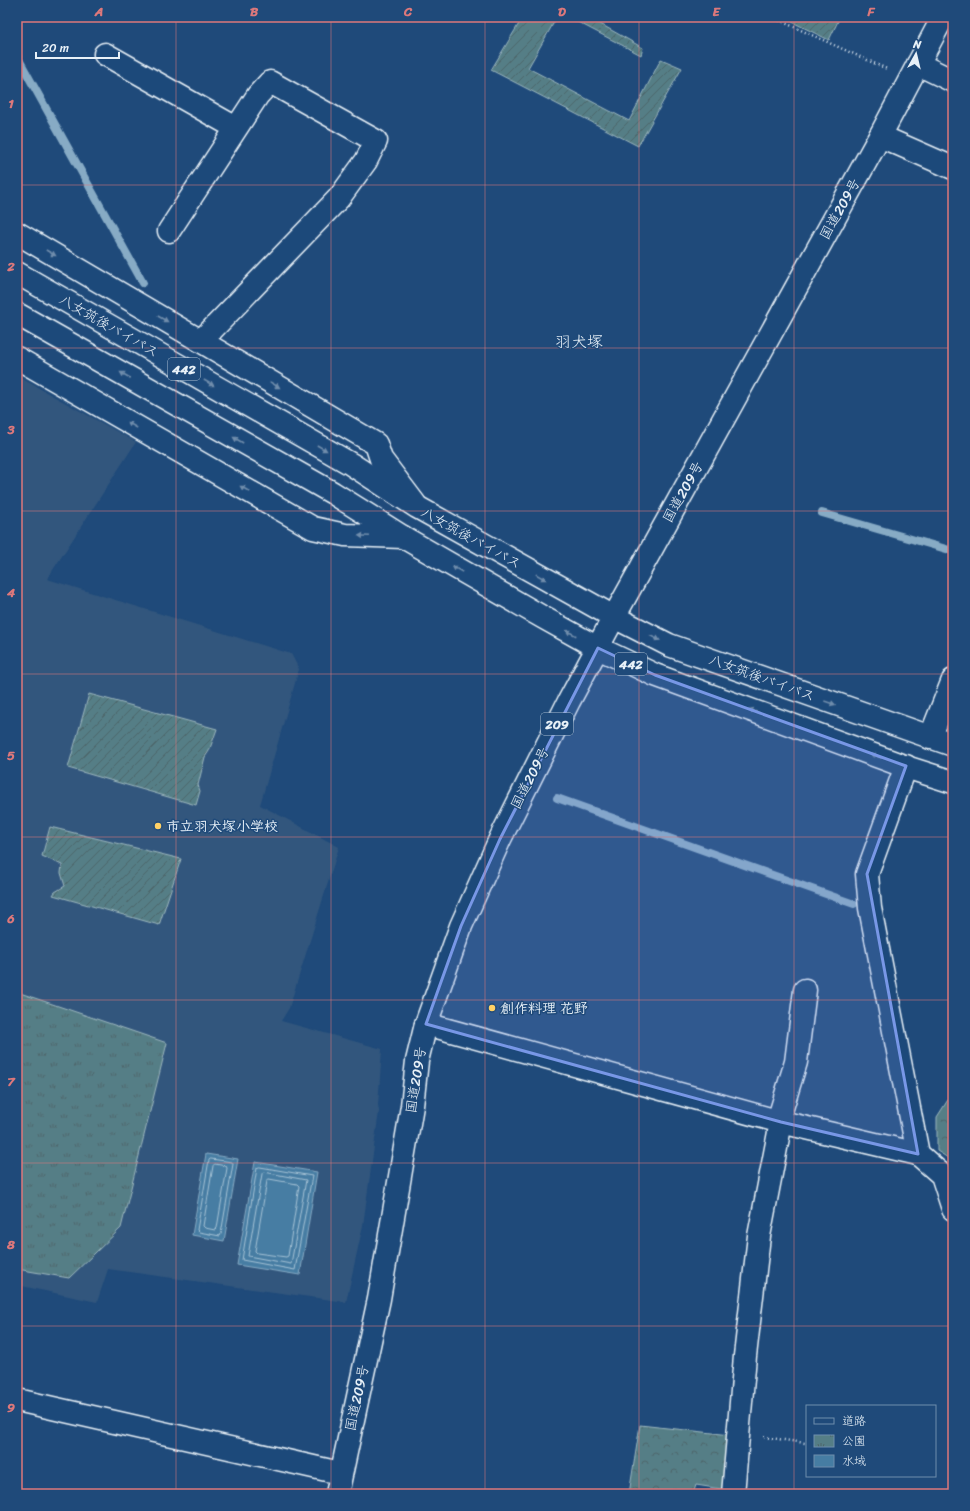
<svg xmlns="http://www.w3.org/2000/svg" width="970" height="1511" font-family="Sriracha,'Klee One',sans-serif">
<defs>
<pattern id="forest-crowns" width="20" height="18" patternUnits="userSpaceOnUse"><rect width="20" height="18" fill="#557e86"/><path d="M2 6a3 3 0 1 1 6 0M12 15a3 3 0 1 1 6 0" fill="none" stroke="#4e666b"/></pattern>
<pattern id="park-tufts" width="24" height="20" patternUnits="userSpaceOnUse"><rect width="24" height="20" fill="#557e86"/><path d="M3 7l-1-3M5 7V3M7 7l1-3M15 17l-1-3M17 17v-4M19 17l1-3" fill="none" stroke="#4e666b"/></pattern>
<pattern id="garden-furrows" width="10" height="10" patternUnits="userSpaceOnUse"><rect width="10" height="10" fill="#557e86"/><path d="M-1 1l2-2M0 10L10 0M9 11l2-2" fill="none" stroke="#4e666b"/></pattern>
</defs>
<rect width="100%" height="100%" fill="#1f4a7a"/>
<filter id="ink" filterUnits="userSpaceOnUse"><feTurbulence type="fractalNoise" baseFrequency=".025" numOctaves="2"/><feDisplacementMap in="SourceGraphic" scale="8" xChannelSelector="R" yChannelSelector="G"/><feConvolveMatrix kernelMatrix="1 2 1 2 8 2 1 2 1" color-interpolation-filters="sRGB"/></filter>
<g filter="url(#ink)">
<path fill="#33577d" d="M17,376L136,442L47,579L291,654L299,669L260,805L339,847L289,1008L281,1021L382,1049L378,1105L379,1111L363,1225L346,1302L108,1269L97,1302L17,1285Z"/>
<path fill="url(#forest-crowns)" stroke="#9eb8bf" d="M953,1092V1161L937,1151V1117Z
M640,1425L731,1435L728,1490L696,1485L693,1494H629Z"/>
<path fill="url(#park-tufts)" stroke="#9eb8bf" d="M17,992L167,1043L121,1228L69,1278L17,1269Z"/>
<path fill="url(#garden-furrows)" stroke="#9eb8bf" d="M523,17H557L528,68L629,121L661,59L682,68L638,146L491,70Z
M568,17H588L643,48L641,55Z
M782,17H840L829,40Z
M89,694L217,729L209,751L205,757L198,785L200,791L196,805L68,768Z
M50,827L181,859L159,925L53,895L55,892L65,886L61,873L62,865L42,856Z"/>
<path fill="#467da3" stroke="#87abc5" d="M206,1154L238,1159L224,1241L192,1235Z
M255,1162L317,1172L300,1275L237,1265Z"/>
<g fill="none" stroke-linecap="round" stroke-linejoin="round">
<path stroke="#a7c3d6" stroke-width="1" d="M211,1159L232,1162L233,1164L221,1234L220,1236L199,1232L197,1230L209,1160Z
M215,1164L226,1166L227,1168L217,1228L215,1230L205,1228L203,1226L213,1166Z
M260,1167L312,1176L295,1270L242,1260L257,1168Z
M264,1172L306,1180L291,1264L248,1256L262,1174Z
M269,1179L297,1184L299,1186L288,1256L286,1257L257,1253L255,1251L267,1181Z"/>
<path stroke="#87abc5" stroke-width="8" d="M17,56L143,283
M822,513L953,551
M557,798L854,904"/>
<defs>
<path id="minor" d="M105,54L236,128
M918,64L953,81
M880,136L953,168
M169,231L258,95L270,82L376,141L366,161L339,198L201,341
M17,233L376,444L381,459L415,504
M17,358L313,528L345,535L403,537
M930,738L953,680
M906,766L867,874L870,908L918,1154
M426,1024L781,1122L918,1154L942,1175L953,1209
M778,1121L796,1062L805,990
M17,1400L340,1473
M733,1494L745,1356L759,1236L781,1122"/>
<path id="highway" d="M17,273L351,464L417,507L614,617L669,645L953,745
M17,314L333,493L403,537L544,618L598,648L655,675L912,769L953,782
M337,1494L379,1299L412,1106L417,1061L426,1024L461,926L500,839L569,701L614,617L880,136L943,17"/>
</defs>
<use href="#minor" stroke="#e8f1f8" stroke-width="25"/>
<use href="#highway" stroke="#e8f1f8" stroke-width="25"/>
<path stroke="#e8f1f8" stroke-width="2.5" stroke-dasharray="1 3" stroke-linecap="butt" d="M772,17L887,69
M764,1437L805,1443"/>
<use href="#minor" stroke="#1f4a7a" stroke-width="22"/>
<use href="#highway" stroke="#1f4a7a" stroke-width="22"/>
</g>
<defs><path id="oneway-solid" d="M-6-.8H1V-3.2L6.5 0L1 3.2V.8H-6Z"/></defs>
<g fill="#6f8dac">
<use href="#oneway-solid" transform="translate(51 253) rotate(30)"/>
<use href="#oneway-solid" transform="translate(163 319) rotate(30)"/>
<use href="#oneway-solid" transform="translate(125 375) rotate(-150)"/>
<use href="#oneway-solid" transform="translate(209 383) rotate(30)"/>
<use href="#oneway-solid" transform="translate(275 385) rotate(31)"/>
<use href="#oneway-solid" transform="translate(132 425) rotate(-150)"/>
<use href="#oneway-solid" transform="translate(238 440) rotate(-150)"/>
<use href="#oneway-solid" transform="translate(322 448) rotate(30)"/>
<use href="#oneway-solid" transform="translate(245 489) rotate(-150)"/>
<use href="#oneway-solid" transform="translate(364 536) rotate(-177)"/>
<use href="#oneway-solid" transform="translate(457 569) rotate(-150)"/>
<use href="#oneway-solid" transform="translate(541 577) rotate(29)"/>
<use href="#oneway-solid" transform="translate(571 633) rotate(-152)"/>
<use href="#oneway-solid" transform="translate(655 638) rotate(26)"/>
<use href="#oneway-solid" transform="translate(830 703) rotate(19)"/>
<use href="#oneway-solid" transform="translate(754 711) rotate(-160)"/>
<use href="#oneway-solid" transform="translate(876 756) rotate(-160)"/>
</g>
</g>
<path fill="#7897e6" fill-opacity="0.2" stroke="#7897e6" stroke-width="3" stroke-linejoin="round" d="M598,648L655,675L906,766L867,874L918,1154L781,1122L426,1024L461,926L500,839Z"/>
<path fill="none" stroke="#dd787b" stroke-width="1" stroke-opacity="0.55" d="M176,17V1494M331,17V1494M485,17V1494M639,17V1494M794,17V1494M17,185H953M17,348H953M17,511H953M17,674H953M17,837H953M17,1000H953M17,1163H953M17,1326H953"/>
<g fill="#ffd166" stroke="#1f4a7a" stroke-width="1.5">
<circle cx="158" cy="826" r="4"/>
<circle cx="492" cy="1008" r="4"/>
</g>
<g text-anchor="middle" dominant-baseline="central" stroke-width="3" stroke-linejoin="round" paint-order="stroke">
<g fill="#1f4a7a" stroke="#acbfd2" stroke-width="1">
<rect x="168" y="358" width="32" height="22" rx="3"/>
<rect x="615" y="653" width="32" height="22" rx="3"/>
<rect x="541" y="713" width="32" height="22" rx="3"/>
</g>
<g font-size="13" font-weight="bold" fill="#e8f1f8">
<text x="184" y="369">442</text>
<text x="631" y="664">442</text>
<text x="557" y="724">209</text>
</g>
<g font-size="14" fill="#e8f1f8" stroke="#1f4a7a">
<text transform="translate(840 209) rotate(-61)">国道209号</text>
<text transform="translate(109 326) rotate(30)">八女筑後バイパス</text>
<text transform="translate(683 492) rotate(-61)">国道209号</text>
<text transform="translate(471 538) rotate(29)">八女筑後バイパス</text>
<text transform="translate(762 678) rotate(20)">八女筑後バイパス</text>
<text transform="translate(530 778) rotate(-63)">国道209号</text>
<text transform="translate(416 1080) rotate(-81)">国道209号</text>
<text transform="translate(357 1398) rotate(-78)">国道209号</text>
</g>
<g font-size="14" font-weight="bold" fill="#e8f1f8" stroke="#1f4a7a" text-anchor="start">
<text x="166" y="826">市立羽犬塚小学校</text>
<text x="500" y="1008">創作料理 花野</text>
</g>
<g font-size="16" fill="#e8f1f8" stroke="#1f4a7a">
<text x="579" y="341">羽犬塚</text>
</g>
</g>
<rect width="970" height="1511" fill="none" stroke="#1f4a7a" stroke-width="44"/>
<rect x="806" y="1405" width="130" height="72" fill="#1f4a7a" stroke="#6f8dac"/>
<rect x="814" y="1418" width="20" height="6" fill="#1f4a7a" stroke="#6f8dac"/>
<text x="842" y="1425" font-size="12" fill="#e8f1f8">道路</text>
<rect x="814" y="1435" width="20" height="12" fill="url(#park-tufts)" stroke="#6f8dac"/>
<text x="842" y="1445" font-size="12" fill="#e8f1f8">公園</text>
<rect x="814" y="1455" width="20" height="12" fill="#467da3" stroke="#6f8dac"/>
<text x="842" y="1465" font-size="12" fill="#e8f1f8">水域</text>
<g transform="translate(916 54) rotate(8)" stroke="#1f4a7a" stroke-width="3" paint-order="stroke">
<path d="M0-3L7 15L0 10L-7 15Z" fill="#e8f1f8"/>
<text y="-6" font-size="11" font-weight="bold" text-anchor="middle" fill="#e8f1f8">N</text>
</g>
<path d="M36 52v6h83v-6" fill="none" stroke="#e8f1f8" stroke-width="2"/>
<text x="42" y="52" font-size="12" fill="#e8f1f8" stroke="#1f4a7a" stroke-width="3" paint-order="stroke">20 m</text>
<rect x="22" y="22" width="926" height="1467" fill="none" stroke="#dd787b" stroke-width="1.5"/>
<g font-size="13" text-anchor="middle" font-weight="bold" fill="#dd787b">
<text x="99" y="16">A</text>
<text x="254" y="16">B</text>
<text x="408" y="16">C</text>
<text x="562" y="16">D</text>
<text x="716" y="16">E</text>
<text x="871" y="16">F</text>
<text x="11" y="108">1</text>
<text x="11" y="271">2</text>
<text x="11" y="434">3</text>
<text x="11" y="597">4</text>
<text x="11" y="760">5</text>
<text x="11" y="923">6</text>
<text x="11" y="1086">7</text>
<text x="11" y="1249">8</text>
<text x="11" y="1412">9</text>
</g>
</svg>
